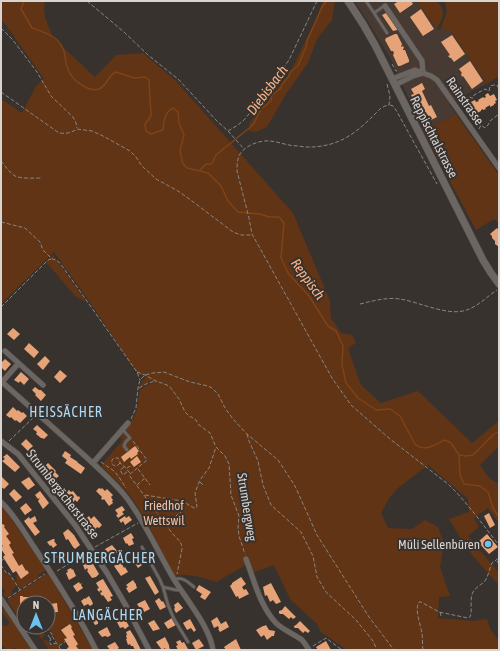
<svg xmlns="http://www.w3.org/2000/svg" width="500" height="651" font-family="'Asap Condensed',sans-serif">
<rect width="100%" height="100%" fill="#38322f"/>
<path fill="#463a33" d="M354,1H416L437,29L440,30H450L487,84L454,100L449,104L456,114L423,131L391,59L365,17Z"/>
<path fill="#603415" d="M1,1H45L44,9L45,17L53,38L95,77L116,55L143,53L176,81L293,213L330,301L331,318L341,333L352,335L356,343L348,348L361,385L381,403L418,391L472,443L499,421V446L480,465L489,478L499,484V523L488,508L474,518L479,527L468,536L499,573V594L497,583L472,555L460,537L449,519L469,512L468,499L428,465L398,488L390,497L381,513L388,528L412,529L425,520L438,527L444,543L440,567L450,596L439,597L438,618L474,621L487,619L490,629L499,641V650H347L321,632L317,624L290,599L274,565L252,573L246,565L216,582C202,578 189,573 175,576C159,548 147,518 128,493C120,484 111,475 102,467V465L104,462L123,440L119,436C126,428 134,420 137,409C139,403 138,396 140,390L149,384L154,383V381C145,381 146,386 139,388L143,380L146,377L137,373L96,311L54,252L1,304V99L22,113L36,86L44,79L6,25L1,21Z
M323,1H335L332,20L317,39L308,63L286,94L267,127L256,132L249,131V124L290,73L318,15Z
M416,1H437C447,13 443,16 437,29Z
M445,1H499V76L487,84L450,30H440L447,12Z
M456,114L499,175V223L494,219L476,230L423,131Z
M53,255L85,300L84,301L75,296L46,262Z
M1,505L8,514L46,570L38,575L39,577L20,589L15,581L17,580L15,576L18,574L21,579L29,573L28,570L26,571L22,564L19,566L12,554L14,552L9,545L11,543L6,536L4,527L5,526L4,524L1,525Z
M1,567L6,575L9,573L17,586L12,590V594L6,598L2,593L5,592L4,590L1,586Z
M48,573L93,650H79L76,646L78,644L73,636L75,635L71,628L72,627L70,624L62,630L67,638L64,639L65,641L59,645L54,638L55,637L48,627L49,626L48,619H52L51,613L58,612L57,603L50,604V601L41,602V599H32L31,597H23V596H20V606H24V626L7,600Z
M4,608L30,648L31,650H17L15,647L11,650H6L1,643V625L7,626L9,624V622L5,616H4L1,610Z
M36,627H47L48,629L43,632L45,636L42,638L44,641L47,640L51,646L56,643L60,650H49L34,628Z"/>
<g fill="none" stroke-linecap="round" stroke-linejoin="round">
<path stroke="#7f4317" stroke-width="1.5" d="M24,1L21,9L32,28C41,31 51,34 57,40C68,51 63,58 68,69C71,78 77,82 85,87C89,89 94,91 99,89C108,85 107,76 116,72L134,78L145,77L149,80L151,116L145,124L146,131L151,134L163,130C164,121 164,113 173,108L178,112L179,123L184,135L180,151L183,164L187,168L208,173L221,186L228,201L238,212L260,214L269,217H279L284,223L281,258L288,273L309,296L328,326L336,331L343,346L342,365L346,383L358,398L376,410L390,409L400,416L415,444C425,453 435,444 445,440L451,443L459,455L460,475L464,484L480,486L488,492L493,508L499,517
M199,171L206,164H212L216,155L253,125L261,109L271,101L272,95L280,89L283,83L289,76L290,72L298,66L306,47L307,41L322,7L327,1
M459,455L466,456L473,455L493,435L499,431"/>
</g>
<path fill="#e7a378" d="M399,1H411L413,4L400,13L394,4Z
M421,9L434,29L423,36L410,17Z
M386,13L398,29L397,30L393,31L382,15Z
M395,34H397L402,44L401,47L403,46L404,48L403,49V50H405L409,60V62L400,66H398L393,55L394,53L393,51H391L385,40L386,38Z
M452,35L465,54L454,62L451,58H450L448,56L450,55L441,42Z
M470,61L483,81L472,89L463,76L462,77L461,74L462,73L459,69Z
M422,83L425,89L422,91L429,106L431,105L437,117L431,120L428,115L423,118L411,95L414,94L411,89Z
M488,93L490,96L494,94L497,100L495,101L496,103L494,104V105L490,107V105L485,108L486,109L483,110V109L481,110V111L477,113V112L475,113L474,112H472L469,106L470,105L469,103L475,100L476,102L479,101L478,100L483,97L484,98L486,97L485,95Z
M497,228L499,231V247L495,244V241L492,238V236L490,234Z
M13,328L20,334L14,340L7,334Z
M29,343L39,352L34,358L24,349Z
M45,356L50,361L43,370L37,364Z
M5,359L11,364L5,371L1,367V363Z
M60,370L67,376L60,383L54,377Z
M21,372L29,379L24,385L20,381L19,383L14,380Z
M35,387L39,390H41L46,395L41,401L35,395L36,394L32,390Z
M13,407L17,411L18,410L22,413L23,412L27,416L20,423L16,420L15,421L11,417L10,418L6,415Z
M37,425L48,435L44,439L42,438H41L36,434L37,432L33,429Z
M26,439L33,446L28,451L21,444Z
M135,446L139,451L137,453L138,454L131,459L130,457L124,462L121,457Z
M65,451L71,455L70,457L78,462H77L85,468L81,474L65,463L67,460L62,456Z
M7,454L20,467L15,472L2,461L5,459L3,457Z
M137,456L141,462L134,467L130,462Z
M48,463L56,471L55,472L59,476L53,481L44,472L47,470L44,467Z
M2,477L9,484L4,489L1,487V478Z
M29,477L35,485L28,490L21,482Z
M99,488L101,489L102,488L105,491L107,489L113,495L111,497L113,500L112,501L113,503L109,506L104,499L103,500L101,499L102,497L96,491Z
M14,489L22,497L16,502L9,494Z
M69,490L71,492L73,491L78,497L79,496L80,498L77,502L75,500L74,501V504H69L67,501L68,499L64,494Z
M40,491L49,503L43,509L38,501L40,498L38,499L35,495Z
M26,503L32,510L25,515L20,508Z
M122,506L125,510L122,512L124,514L118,518L116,515L118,514L115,510Z
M489,513L495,525L490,528L484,516Z
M35,516L37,521L33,523L40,532L35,536L24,521L29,517L30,519Z
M89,516L91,519L94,516L102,525L99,528L97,527L95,530L90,525L89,527L83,521Z
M125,516L126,518L129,516L132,520L125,525L123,521L121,523L119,520Z
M3,524L5,526L4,527L9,534L6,536L11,543L9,545L14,553L12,554L19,566L22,564L26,571L27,570L29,573L21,579L16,571L13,573L3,557L5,555L1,549V547L3,546L1,544V525Z
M68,529L74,535L80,545L75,549L73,547L68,539L66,540L63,533Z
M131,533L134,538L132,539L134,544L129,546L127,543L126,544L123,538Z
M487,534L498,547L489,554L478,542Z
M53,539H54L55,540L54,541L57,545L53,548L51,545L50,546L47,542Z
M112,545L118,552L110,557L105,549Z
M62,553L66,559L62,562L60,559L58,560L56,556Z
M136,553L142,562H141L142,565L138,568L133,560L134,559L132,556Z
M89,557L99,574L96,577L92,578L87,571L88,570L87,568L85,570L83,565V563L82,561L85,559Z
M121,562L124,568L125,567L128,572L121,576L114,566Z
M71,568L72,570L73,569L76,576L69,580L66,573L68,572L67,570Z
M150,576L159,592L155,595L145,578Z
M241,577L246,584L242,587L244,590L246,589L249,594L239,599L238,596L236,597L230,586L232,584V583Z
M103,579L113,596L110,597L112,600L108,602L103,595L102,596L100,593L102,592L101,590L99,592L97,589L99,588L96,583L99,581Z
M133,580L135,583L136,584V585L137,588L129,593L126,588L128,587L126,585Z
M79,582L80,584L82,583L81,585L83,588L77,592L73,586Z
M271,583L281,602L276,604L273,600L270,602L267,595L265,596L263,587Z
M199,585L211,592L205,600L200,597L202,594L196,590Z
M20,596H23V597H31L32,599H41V602L50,601V604L57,603L58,612L48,613V603H24V606H20Z
M89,596L92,601L93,604L90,606L88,604L84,606L81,601L85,598V599Z
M159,598L162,602L163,601L166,607L160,610L155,601Z
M145,600L150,609L144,612L142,609L141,610L137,604Z
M178,602L183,608L176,613L174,609L175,608L174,605Z
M285,606L296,617L293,619L291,617L289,619L283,614H280L279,613V611L282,610Z
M99,613L102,619L98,621V624L95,625L92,620L91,621L90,618Z
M123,616L129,626L125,629L123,627L120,628L117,622H119L117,619Z
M217,617L221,624L226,621L229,627L220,632L218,629H219L218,626L214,628L211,621Z
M172,618L176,625L168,629L164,623Z
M190,619L196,630L194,632L191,628L187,630L183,623Z
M154,620L160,629L153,631L148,623Z
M300,621L310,631L308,633L305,631L303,633L298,628H295L294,627V626L296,625Z
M70,624L72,627L71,628L75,635L73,636L78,644L76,646L79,650H68L67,648L69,647L64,639L67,638L61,630Z
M266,625L269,630L275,631L274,636H272L267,640L264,635L261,637L256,630L263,626H264Z
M107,627L111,635L108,637L105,636L102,637L98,632Z
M130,630L135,638L141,650H135L133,646H131L130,644L128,645L126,639H127L126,636L127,635L126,632Z
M165,637L169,645V646L170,650H166L165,648L162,650L156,642Z
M199,639L204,646L196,650L192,643Z
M236,639L241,650H226L224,647Z
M180,640L182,643L184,642L188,649L186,650H178L176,646L178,645L176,642Z
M326,641L331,650H318L316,647Z
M115,642L119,648L116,650H110L107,646Z"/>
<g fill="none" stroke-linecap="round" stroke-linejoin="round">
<defs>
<path id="lane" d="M366,1L374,13
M384,6L374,13L387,33
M123,430L130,438C127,440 125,442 124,446L127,450
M142,547L160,580L163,587
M175,579C183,577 188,582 194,587
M181,590H176L163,587L168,605L174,619L188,642"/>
<path id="street" d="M385,6L422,61L423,73
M392,79L415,70L431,76L437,80L499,168
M395,85L413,76L423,73
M5,351L43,385
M1,381C29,406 57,431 85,456C99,469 114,482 126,497C146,523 158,553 175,581C187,600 210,628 213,650
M2,382L18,364
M1,441L18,454L75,525L107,573L125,604L149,650
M93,463L128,423
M1,502C14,514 24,532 34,547C56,580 78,614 96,650
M246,559C254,580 260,606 276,623C283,630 294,634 302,640C305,643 307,647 309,650
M1,599L35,650"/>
<path id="secondary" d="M348,1L363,24L375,45L483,260L491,273L499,284"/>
</defs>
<use href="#lane" stroke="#534e4b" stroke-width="4"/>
<use href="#street" stroke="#534e4b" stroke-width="6"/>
<use href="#secondary" stroke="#534e4b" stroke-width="8"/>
<path stroke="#8a8583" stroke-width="1" stroke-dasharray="4 2" stroke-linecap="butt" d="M87,1L124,32L148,55L178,79L217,121L228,131L244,149
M1,28L12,39L37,72L51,96L73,117L76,123L77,128
M392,64L396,71H397
M387,84L390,96L389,105L385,106L381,108C366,123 352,138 331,144C320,147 309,148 298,146C288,146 280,142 270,141C260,140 246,145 240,154C237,159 237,165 237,171L249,218L252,234L332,378L351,405L390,439L448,484C467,502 482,524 499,545
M1,92L59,133C66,134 71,133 77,129L92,131L103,136L130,151L136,157L142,166L156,179L178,191L192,201L233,232L241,235H251
M459,103L460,102L469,97L472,98H473L474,95L485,89L489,91L490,86L494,85H497L499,89
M390,105L393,106L396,110L437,184
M479,129L481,125L485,128L488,125L490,121L499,114
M228,131L238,125L244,120L258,103L289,60L317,1
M1,161C5,166 10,173 15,176C21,179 35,178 42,178
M1,222L25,228L40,242L43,250L52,259L56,260L60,263L137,372L140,380
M360,304C373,301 386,297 400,299C419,302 445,315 463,311C477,308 486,297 497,290
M1,307L48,260L51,259
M137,372L145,375L156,381L167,385L170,387L179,399L185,412L189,416L195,419L199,425L210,433L216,447L225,456L229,464L231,495L239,516L238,528L239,536L245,554
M139,388L148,383L156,381
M131,419L136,408L138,388L140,380L145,375L153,373L164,372L190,382L208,386L212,388L218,394L225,408L233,419L247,434L278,460L295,486L317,535L369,617L394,650
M247,434L249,441L258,461L263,485L271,505L301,532L313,556L317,577L326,592L356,620L373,641L377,650
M9,441L34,417
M133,441L147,460L129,475L172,533C177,539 182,541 182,549L177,574
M101,462L114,471L119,477L126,488
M120,463L117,466C113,466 111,464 112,460L114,458H118L120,462V463L123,465L130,473
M124,467L120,470L123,475L128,471
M127,468L132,465
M138,469L150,485
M200,482L204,486
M137,485L145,478
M145,495L182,501L194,508H196L197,507L195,493L196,490L200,480L209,468L216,447
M166,524L181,512
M95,547L138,523
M1,561L4,559
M497,561L499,564
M1,565L7,574L9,573L20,590
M57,571L87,553
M8,598L45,574
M440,612L441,616
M48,619H51V613
M47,627L53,636H52L61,650
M48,635L50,638
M50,638L51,640L49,641L51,645L54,643V644L56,643
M59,646L66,641
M313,646L326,638L342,650
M423,650C422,645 423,639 422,634C421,625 414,610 419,602H421L439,612L468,618L470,617C473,610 469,600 473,592C476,587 481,585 485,581C489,575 489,569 492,563L499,558"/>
<use href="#lane" stroke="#6c6662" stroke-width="2.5"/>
<use href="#street" stroke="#6c6662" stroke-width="5"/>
<use href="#secondary" stroke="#6c6662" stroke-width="7"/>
</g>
<circle fill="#6ac3f1" stroke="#38322f" stroke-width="1.5" cx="488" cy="544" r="4"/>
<g text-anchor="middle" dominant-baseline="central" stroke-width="4" stroke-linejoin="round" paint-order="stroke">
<g font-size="13" fill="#d8d4d2" stroke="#38322f">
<text transform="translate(465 101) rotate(55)">Rainstrasse</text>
<text transform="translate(434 137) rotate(63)">Reppischtalstrasse</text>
<text transform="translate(63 494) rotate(52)">Strumbergächerstrasse</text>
<text transform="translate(247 507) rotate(81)">Strumbergweg</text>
</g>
<g font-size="13" fill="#f6bf9d" stroke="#38322f">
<text x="164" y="505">Friedhof<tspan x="164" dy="15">Wettswil</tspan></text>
</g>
<g font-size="13" fill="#d8d4d2" stroke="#38322f" text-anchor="end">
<text x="480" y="544">Müli Sellenbüren</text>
</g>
<g font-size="14" font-style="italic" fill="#fcb486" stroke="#38322f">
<text transform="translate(267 90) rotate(-53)">Diebisbach</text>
<text transform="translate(308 279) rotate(54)">Reppisch</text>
</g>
<g font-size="14" letter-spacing="1" fill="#addbf5" stroke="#38322f">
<text x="66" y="412">HEISSÄCHER</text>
<text x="100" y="558">STRUMBERGÄCHER</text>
<text x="108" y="615">LANGÄCHER</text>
</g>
</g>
<rect width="500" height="651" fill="none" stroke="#d8d4d2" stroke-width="4"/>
<g transform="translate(36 615)"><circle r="19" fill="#38322f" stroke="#787370"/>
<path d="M0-3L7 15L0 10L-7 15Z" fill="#6ac3f1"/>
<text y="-6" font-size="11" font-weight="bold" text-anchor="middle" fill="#d8d4d2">N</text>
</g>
</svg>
